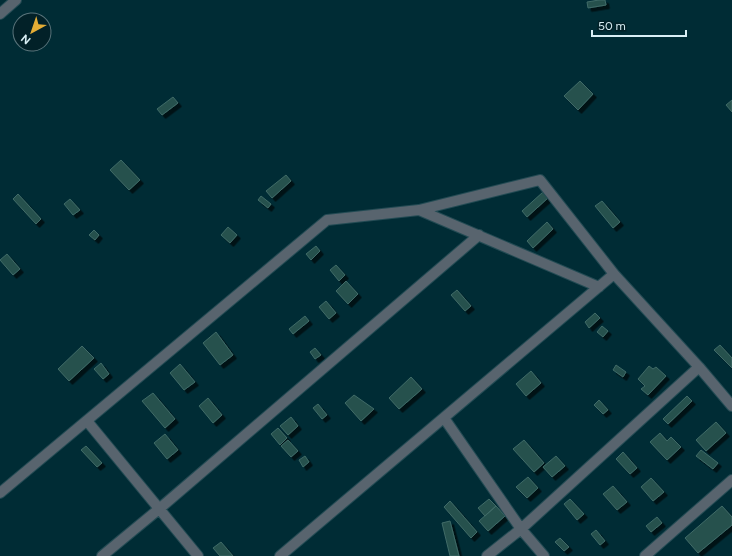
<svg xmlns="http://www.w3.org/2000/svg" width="732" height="556" font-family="Figtree,sans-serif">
<defs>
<filter id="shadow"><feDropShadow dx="3.5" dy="3.5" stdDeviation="0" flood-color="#0009"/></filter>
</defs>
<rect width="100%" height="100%" fill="#002c35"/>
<path fill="#26514e" stroke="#406b67" filter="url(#shadow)" d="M599,0H605L606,5L588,8L587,2Z
M580,81L593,94L578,110L564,96Z
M173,97L178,103L162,115L157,109Z
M732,100V112L726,105Z
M121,160L140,180L129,190L110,170Z
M286,175L291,181L272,198L266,191Z
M543,192L548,198L527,217L522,211Z
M18,194L41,219L36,224L13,199Z
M261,196L271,204L268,208L258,200Z
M70,199L80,210L73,215L64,204Z
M602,201L620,222L613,228L595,206Z
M547,222L553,229L533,248L527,241Z
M228,227L237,235L230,243L221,235Z
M94,230L99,235L95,240L89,235Z
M316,246L320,251L311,260L306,254Z
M7,254L20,269L13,275L0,260Z
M336,265L345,275L339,281L330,270Z
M346,281L358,294L348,304L336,291Z
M457,290L471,306L465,311L451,295Z
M326,301L336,313L329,319L319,307Z
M595,313L600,318L589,328L585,322Z
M305,316L309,321L293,334L289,329Z
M602,326L608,331L603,337L597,332Z
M216,332L233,355L220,365L203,343Z
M720,345L732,358V368L714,350Z
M82,346L94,358L69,381L58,369Z
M315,348L321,355L315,359L310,352Z
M101,363L109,374L103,379L94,369Z
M180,364L195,382L184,390L170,373Z
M616,365L626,372L623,377L613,370Z
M649,366L653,369L656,367L666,376L648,395L641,389L645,386L638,379Z
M531,371L541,383L526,396L516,384Z
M411,377L422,389L399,409L389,398Z
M153,393L175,419L165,428L142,401Z
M354,395L374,409L361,421L345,403Z
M687,396L692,401L668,424L663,419Z
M208,398L222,415L213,423L199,406Z
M599,400L608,410L603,414L594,405Z
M318,404L327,415L322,419L313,408Z
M291,417L298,426L288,435L280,426Z
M716,422L726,433L706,451L696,440Z
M278,428L287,438L280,445L271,434Z
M660,433L667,441L671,437L681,447L667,460L650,442Z
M165,434L178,450L167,459L154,443Z
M288,440L298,451L291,457L281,446Z
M524,440L544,463L534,472L513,449Z
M86,446L102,463L97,467L81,450Z
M701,450L718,463L713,469L696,456Z
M623,452L637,468L630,474L616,459Z
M305,456L309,462L303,467L299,460Z
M556,456L565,466L552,477L543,467Z
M528,477L538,488L527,498L516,487Z
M651,478L664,492L653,501L641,487Z
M613,486L627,502L617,510L603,494Z
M489,499L496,506L485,516L478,508Z
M570,499L584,514L577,520L564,504Z
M450,501L477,532L471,538L444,507Z
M496,506L505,516L488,531L479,521Z
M722,506L732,517V525L698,553L685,538Z
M657,517L662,523L651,532L646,526Z
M450,521L459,556H450L442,523Z
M596,530L605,541L600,545L591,534Z
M560,538L569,547L564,551L555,542Z
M221,542L233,556H220L213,548Z"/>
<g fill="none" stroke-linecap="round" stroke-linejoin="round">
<defs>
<path id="minor" d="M0,14L16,0
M419,210L599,287
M444,418L521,529L544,556
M87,421L198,556
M0,493L327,220L419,210L540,180L614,274L699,367L732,406
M102,556L159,509L479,235
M280,556L614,274
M487,556L521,529L699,367
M645,556L732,480"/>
</defs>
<use href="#minor" stroke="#234b54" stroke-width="12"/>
<use href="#minor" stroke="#58646e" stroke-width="10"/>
</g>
<g transform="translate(32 32) rotate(220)"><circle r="19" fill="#022128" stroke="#58737a"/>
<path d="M0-3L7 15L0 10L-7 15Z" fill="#e4ad35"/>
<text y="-6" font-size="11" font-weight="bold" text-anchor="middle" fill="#d9eff5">N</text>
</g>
<path d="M592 30v6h94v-6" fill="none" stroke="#d9eff5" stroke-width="2"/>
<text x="598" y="30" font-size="12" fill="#d9eff5" stroke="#022128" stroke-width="3" paint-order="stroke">50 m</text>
</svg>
